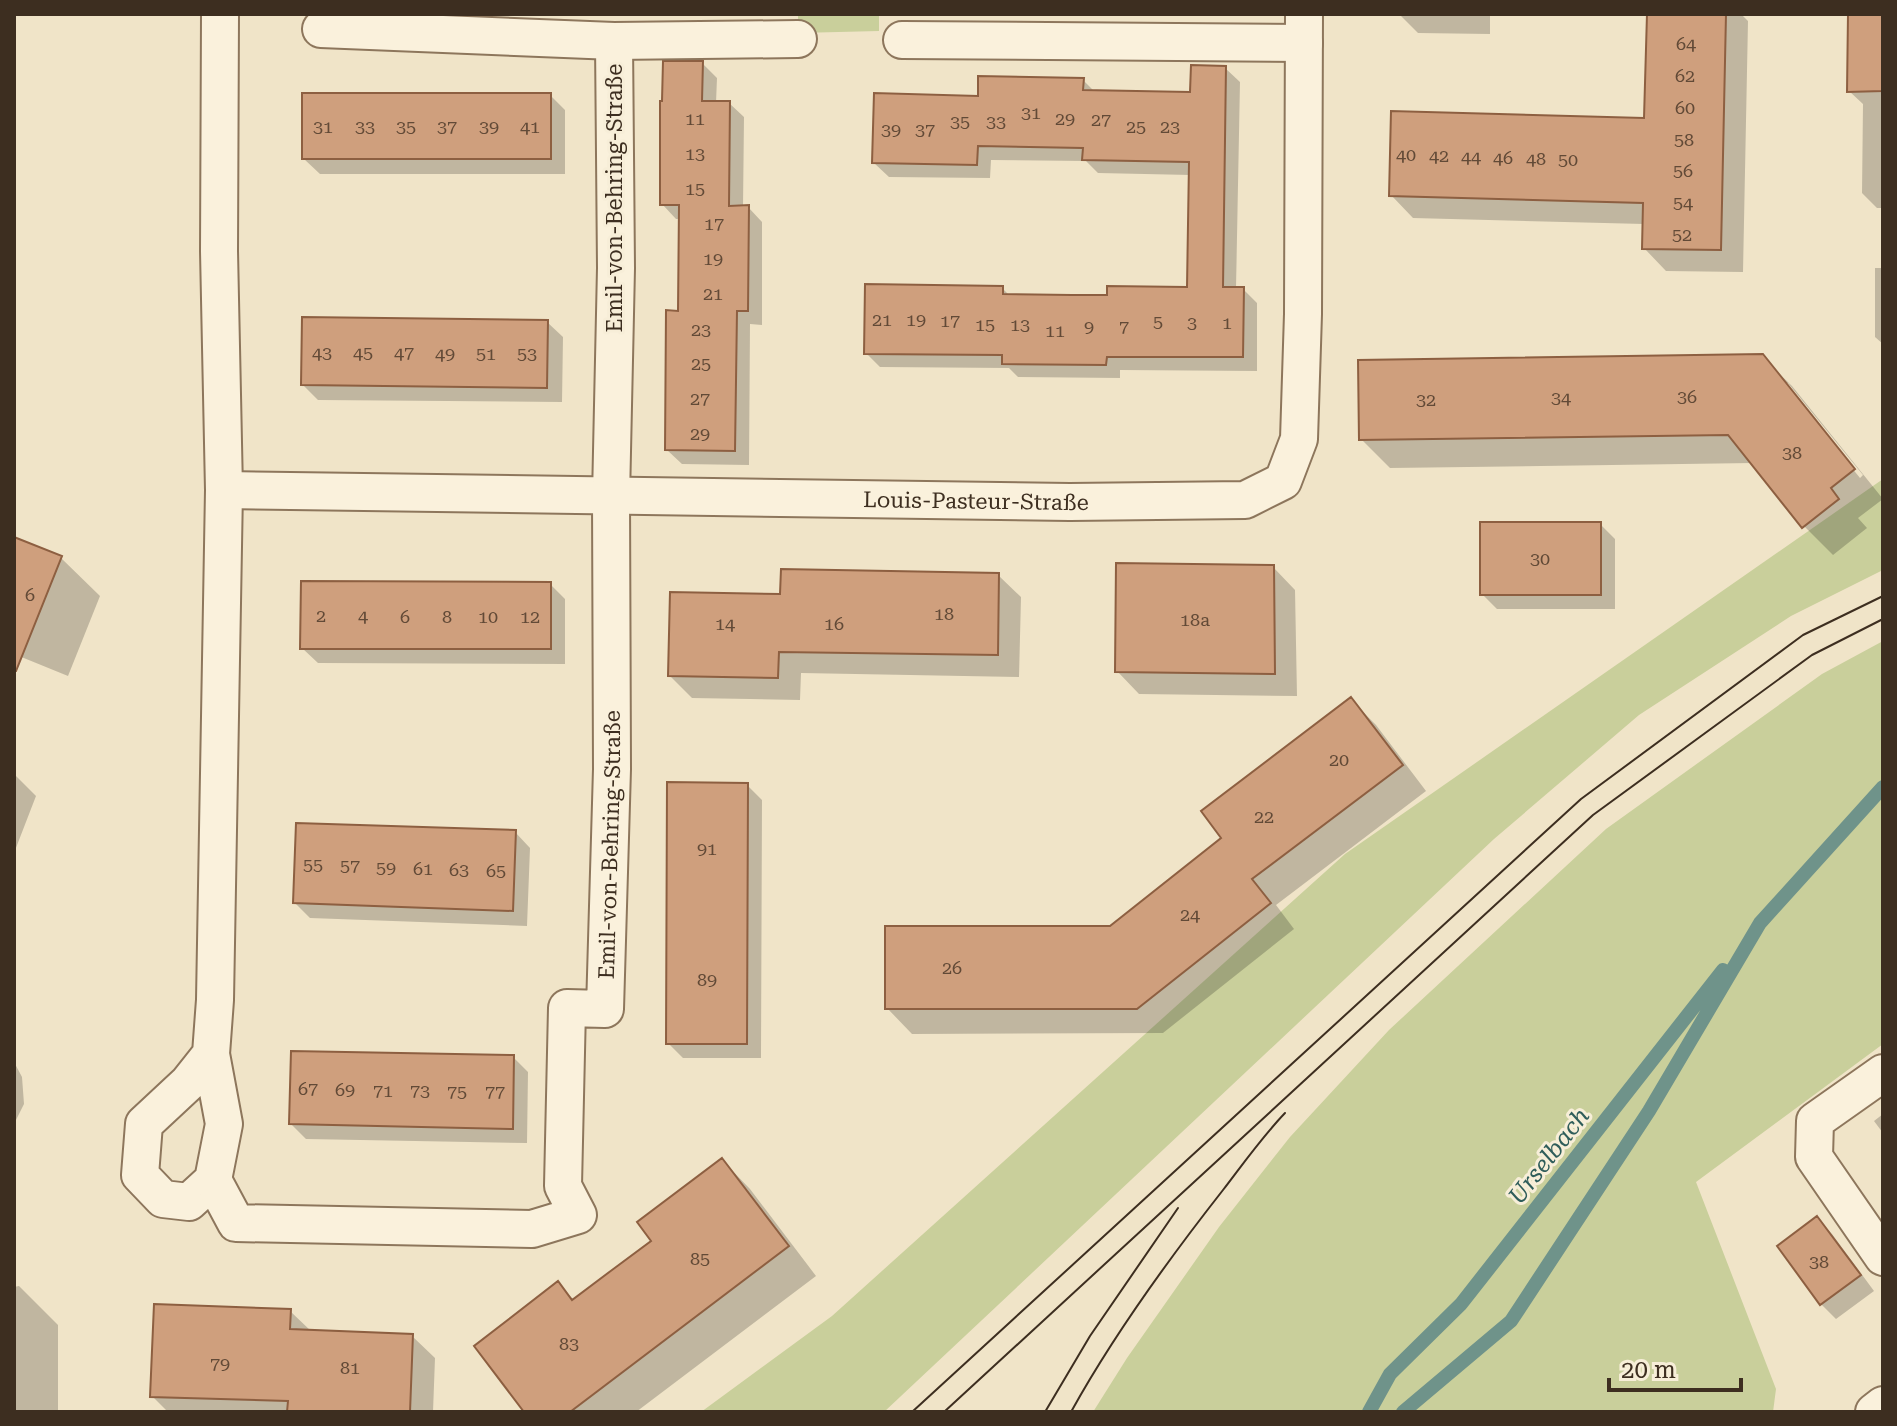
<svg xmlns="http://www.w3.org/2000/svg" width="1897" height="1426" font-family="'Roboto Serif',serif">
<rect width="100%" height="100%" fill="#f0e4c8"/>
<path fill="#c9cf9b" d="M798,14H879V31L798,33Z
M1883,479V570L1791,616L1639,715L1494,839L884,1412H701L832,1316L1345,854Z
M1883,641V1044L1696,1182L1776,1389L1773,1412H1093L1127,1358L1219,1227L1290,1137L1389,1030L1606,829L1822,674Z"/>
<path fill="#0003" fill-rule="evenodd" d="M1399,14H1490V34L1418,33Z
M1649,14H1741L1748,21L1743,272L1666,271L1644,248V224L1413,218L1391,195L1646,120Z
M1850,14H1883V208H1877L1862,193L1863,104L1849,91Z
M702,63L717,78L716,103H729L744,117L743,207H748L762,222V325L750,324L749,465L682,464L667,450L680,313L681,219H676L662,204Z
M1225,68L1240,82L1236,289H1243L1257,303V371L1120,370V378L1018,377L1009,368L880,367L866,353L1002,288L1010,296L1109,297L1189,289L1191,175L1098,173L1086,161L991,160L990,178L889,177L874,163L980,98L1083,80L1095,92L1192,94Z
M550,95L565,110V174H320L304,159Z
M1875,268H1883V344L1875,337Z
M547,322L563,337L562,402L318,400L303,385Z
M1762,357L1792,386L1883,499L1858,518L1867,528L1833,555L1804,526L1753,463L1390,468L1361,439ZM1783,383H1788L1863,475L1860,478Z
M1600,524L1615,539V609H1497L1482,594Z
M14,539L61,558L100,596L68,676L14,654Z
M1273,567L1295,590L1297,696L1139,694L1117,671Z
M998,575L1021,597L1019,677L801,673L800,700L692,698L670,676Z
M550,584L565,599V664L318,663L302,648Z
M1350,699L1376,725L1426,791L1276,905L1294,929L1163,1033L912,1034L887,1008L1111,928L1224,838Z
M14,774L36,796L14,853Z
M747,785L762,800L761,1058H683L668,1043Z
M515,832L530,848L527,926L310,918L295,903Z
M513,1057L528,1072L527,1143L306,1139L291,1124Z
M14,1062L22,1077L24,1104L14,1124Z
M1883,1114V1133L1874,1121Z
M722,1160L750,1189L816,1276L636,1412H526L558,1284L574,1300L653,1241Z
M1817,1219L1832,1234L1874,1291L1836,1319L1821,1304Z
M19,1286L58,1325V1412H14V1287Z
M290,1311L312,1332L412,1336L435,1358L433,1412H168L152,1396Z"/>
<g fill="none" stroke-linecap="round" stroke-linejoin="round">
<path stroke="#6f938a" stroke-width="14" d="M1369,1412L1390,1374L1461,1304L1723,970
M1403,1412L1511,1321L1649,1111L1760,923L1883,787"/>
</g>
<path fill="#cf9f7d" stroke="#8d5f41" stroke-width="2" d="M1647,14H1726L1721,250L1642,249L1643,203L1389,196L1391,111L1644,118Z
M1848,14H1883V91L1847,92Z
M663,61H703L702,101H730L729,206L749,205L748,311H737L735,451L665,450L666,310L678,311L679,205H660V101H662Z
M1191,65L1226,66L1223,287H1244L1243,357H1107L1106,365L1002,364V355L864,354L865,284L1003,286V294L1072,295H1107V286L1187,287L1189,162L1082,160L1083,148L978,146L977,165L872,163L874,93L978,96V76L1084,78L1083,90L1190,92Z
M302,93H551V159H302Z
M302,317L548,320L547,388L301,385Z
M1763,354L1855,469L1831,488L1839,499L1802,528L1728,435L1359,440L1358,360Z
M1480,522H1601V595H1480Z
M14,537L62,556L16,671H14Z
M1116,563L1274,565L1275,674L1115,672Z
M781,569L999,573L998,655L779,652L778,678L668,676L670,592L780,594Z
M301,581L551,582V649H300Z
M1351,697L1403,765L1252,879L1271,903L1137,1009H885V926H1110L1221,838L1201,811Z
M667,782L748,783L747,1044H666Z
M296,823L516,830L513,911L293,903Z
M291,1051L514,1055L513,1129L289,1124Z
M722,1158L789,1246L570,1412H524L474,1346L558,1281L572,1300L612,1270L651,1241L637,1222Z
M1817,1216L1861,1275L1820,1305L1777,1246Z
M154,1304L291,1309L290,1329L413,1334L410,1412H287L288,1401L150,1397Z"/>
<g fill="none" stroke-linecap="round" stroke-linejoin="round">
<defs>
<g id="minor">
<path d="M321,29L614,41L798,39"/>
<path d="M902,40L1304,43"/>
<path id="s1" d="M224,490L1070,502L1245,500L1283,481L1299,439L1303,314L1304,14"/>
<path d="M211,1054L188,1083L144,1124L140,1175L163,1199L189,1202L213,1180L224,1124L211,1054L215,1000L224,490L219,251L220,14"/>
<path d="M1883,1073L1815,1121L1814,1157L1883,1257"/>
<path id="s2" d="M213,1180L236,1223L532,1229L578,1215L563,1186L567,1008L605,1009L612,769L611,497L616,268L614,41"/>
<path d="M1874,1412L1883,1405"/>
</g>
</defs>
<use href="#minor" stroke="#8d765c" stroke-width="40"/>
<use href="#minor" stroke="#faf1dc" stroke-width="36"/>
<path stroke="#3d2e20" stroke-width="2" d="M912,1412L1581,799L1803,635L1883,596
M944,1412L1593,815L1812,655L1883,619
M1045,1412L1090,1336L1178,1208
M1071,1412C1114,1334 1168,1260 1223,1190C1243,1164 1262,1137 1285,1113"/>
</g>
<g text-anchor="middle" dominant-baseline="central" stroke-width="6" stroke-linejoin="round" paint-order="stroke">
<g font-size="18" fill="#624a37">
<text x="1686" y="43">64</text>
<text x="1685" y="75">62</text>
<text x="1685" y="107">60</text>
<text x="1031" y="112">31</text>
<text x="695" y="118">11</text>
<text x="1065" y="118">29</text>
<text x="1101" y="119">27</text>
<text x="960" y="121">35</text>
<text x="996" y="121">33</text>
<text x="323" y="126">31</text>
<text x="365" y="126">33</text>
<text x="406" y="126">35</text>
<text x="447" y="126">37</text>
<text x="489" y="126">39</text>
<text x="530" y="126">41</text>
<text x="1136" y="126">25</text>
<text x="1170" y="126">23</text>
<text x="891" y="129">39</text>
<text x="925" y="129">37</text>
<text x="1684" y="139">58</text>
<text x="695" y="153">13</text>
<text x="1406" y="154">40</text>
<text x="1439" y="155">42</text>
<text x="1471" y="156">44</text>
<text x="1503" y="157">46</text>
<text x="1536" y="158">48</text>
<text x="1568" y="159">50</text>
<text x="1683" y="170">56</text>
<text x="695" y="188">15</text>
<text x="1683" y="202">54</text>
<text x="714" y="223">17</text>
<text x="1682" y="234">52</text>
<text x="713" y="258">19</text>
<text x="713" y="293">21</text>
<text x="882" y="319">21</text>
<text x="916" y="319">19</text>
<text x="950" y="320">17</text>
<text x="1158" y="321">5</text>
<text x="1192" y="322">3</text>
<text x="1227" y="322">1</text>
<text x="985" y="324">15</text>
<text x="1020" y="324">13</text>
<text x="1089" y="326">9</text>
<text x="1124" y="326">7</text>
<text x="701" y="329">23</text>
<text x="1055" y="330">11</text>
<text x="322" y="352">43</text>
<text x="363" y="352">45</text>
<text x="404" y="352">47</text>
<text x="445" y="353">49</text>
<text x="486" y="353">51</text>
<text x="527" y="353">53</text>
<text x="701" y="363">25</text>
<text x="1687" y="396">36</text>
<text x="1561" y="397">34</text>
<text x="700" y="398">27</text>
<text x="1426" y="399">32</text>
<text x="700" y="433">29</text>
<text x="1792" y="452">38</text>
<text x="1540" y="558">30</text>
<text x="30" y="594">6</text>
<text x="944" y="613">18</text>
<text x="321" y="615">2</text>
<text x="363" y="615">4</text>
<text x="405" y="616">6</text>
<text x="447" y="616">8</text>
<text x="488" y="616">10</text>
<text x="530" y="616">12</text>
<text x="1195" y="619">18a</text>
<text x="725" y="623">14</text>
<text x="834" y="623">16</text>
<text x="1339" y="759">20</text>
<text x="1264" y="816">22</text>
<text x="707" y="848">91</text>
<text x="313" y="864">55</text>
<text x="350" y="865">57</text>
<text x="386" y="867">59</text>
<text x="423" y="868">61</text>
<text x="459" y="869">63</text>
<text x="496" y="870">65</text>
<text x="1190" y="914">24</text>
<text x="952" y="967">26</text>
<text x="707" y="979">89</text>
<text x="308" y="1088">67</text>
<text x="345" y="1089">69</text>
<text x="383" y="1090">71</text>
<text x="420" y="1090">73</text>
<text x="457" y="1091">75</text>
<text x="495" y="1091">77</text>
<text x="700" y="1258">85</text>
<text x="1819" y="1261">38</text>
<text x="569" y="1343">83</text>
<text x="220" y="1363">79</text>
<text x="350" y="1367">81</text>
</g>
<g font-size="22" fill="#3d2e20" stroke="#f7eed8">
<text transform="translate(614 198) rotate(-90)">Emil-von-Behring-Straße</text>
<text stroke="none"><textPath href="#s1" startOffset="752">Louis-Pasteur-Straße</textPath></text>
<text stroke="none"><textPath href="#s2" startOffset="806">Emil-von-Behring-Straße</textPath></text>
</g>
<g font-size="24" font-style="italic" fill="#2f5d5a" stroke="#f7eed8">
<text transform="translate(1549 1156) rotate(-52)">Urselbach</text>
</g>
</g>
<rect width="1897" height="1426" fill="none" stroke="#3d2e20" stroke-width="32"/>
<path d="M1609 1378v12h132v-12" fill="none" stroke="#3d2e20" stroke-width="4"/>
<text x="1621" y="1378" font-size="24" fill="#3d2e20" stroke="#f7eed8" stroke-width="6" paint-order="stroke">20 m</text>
</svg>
